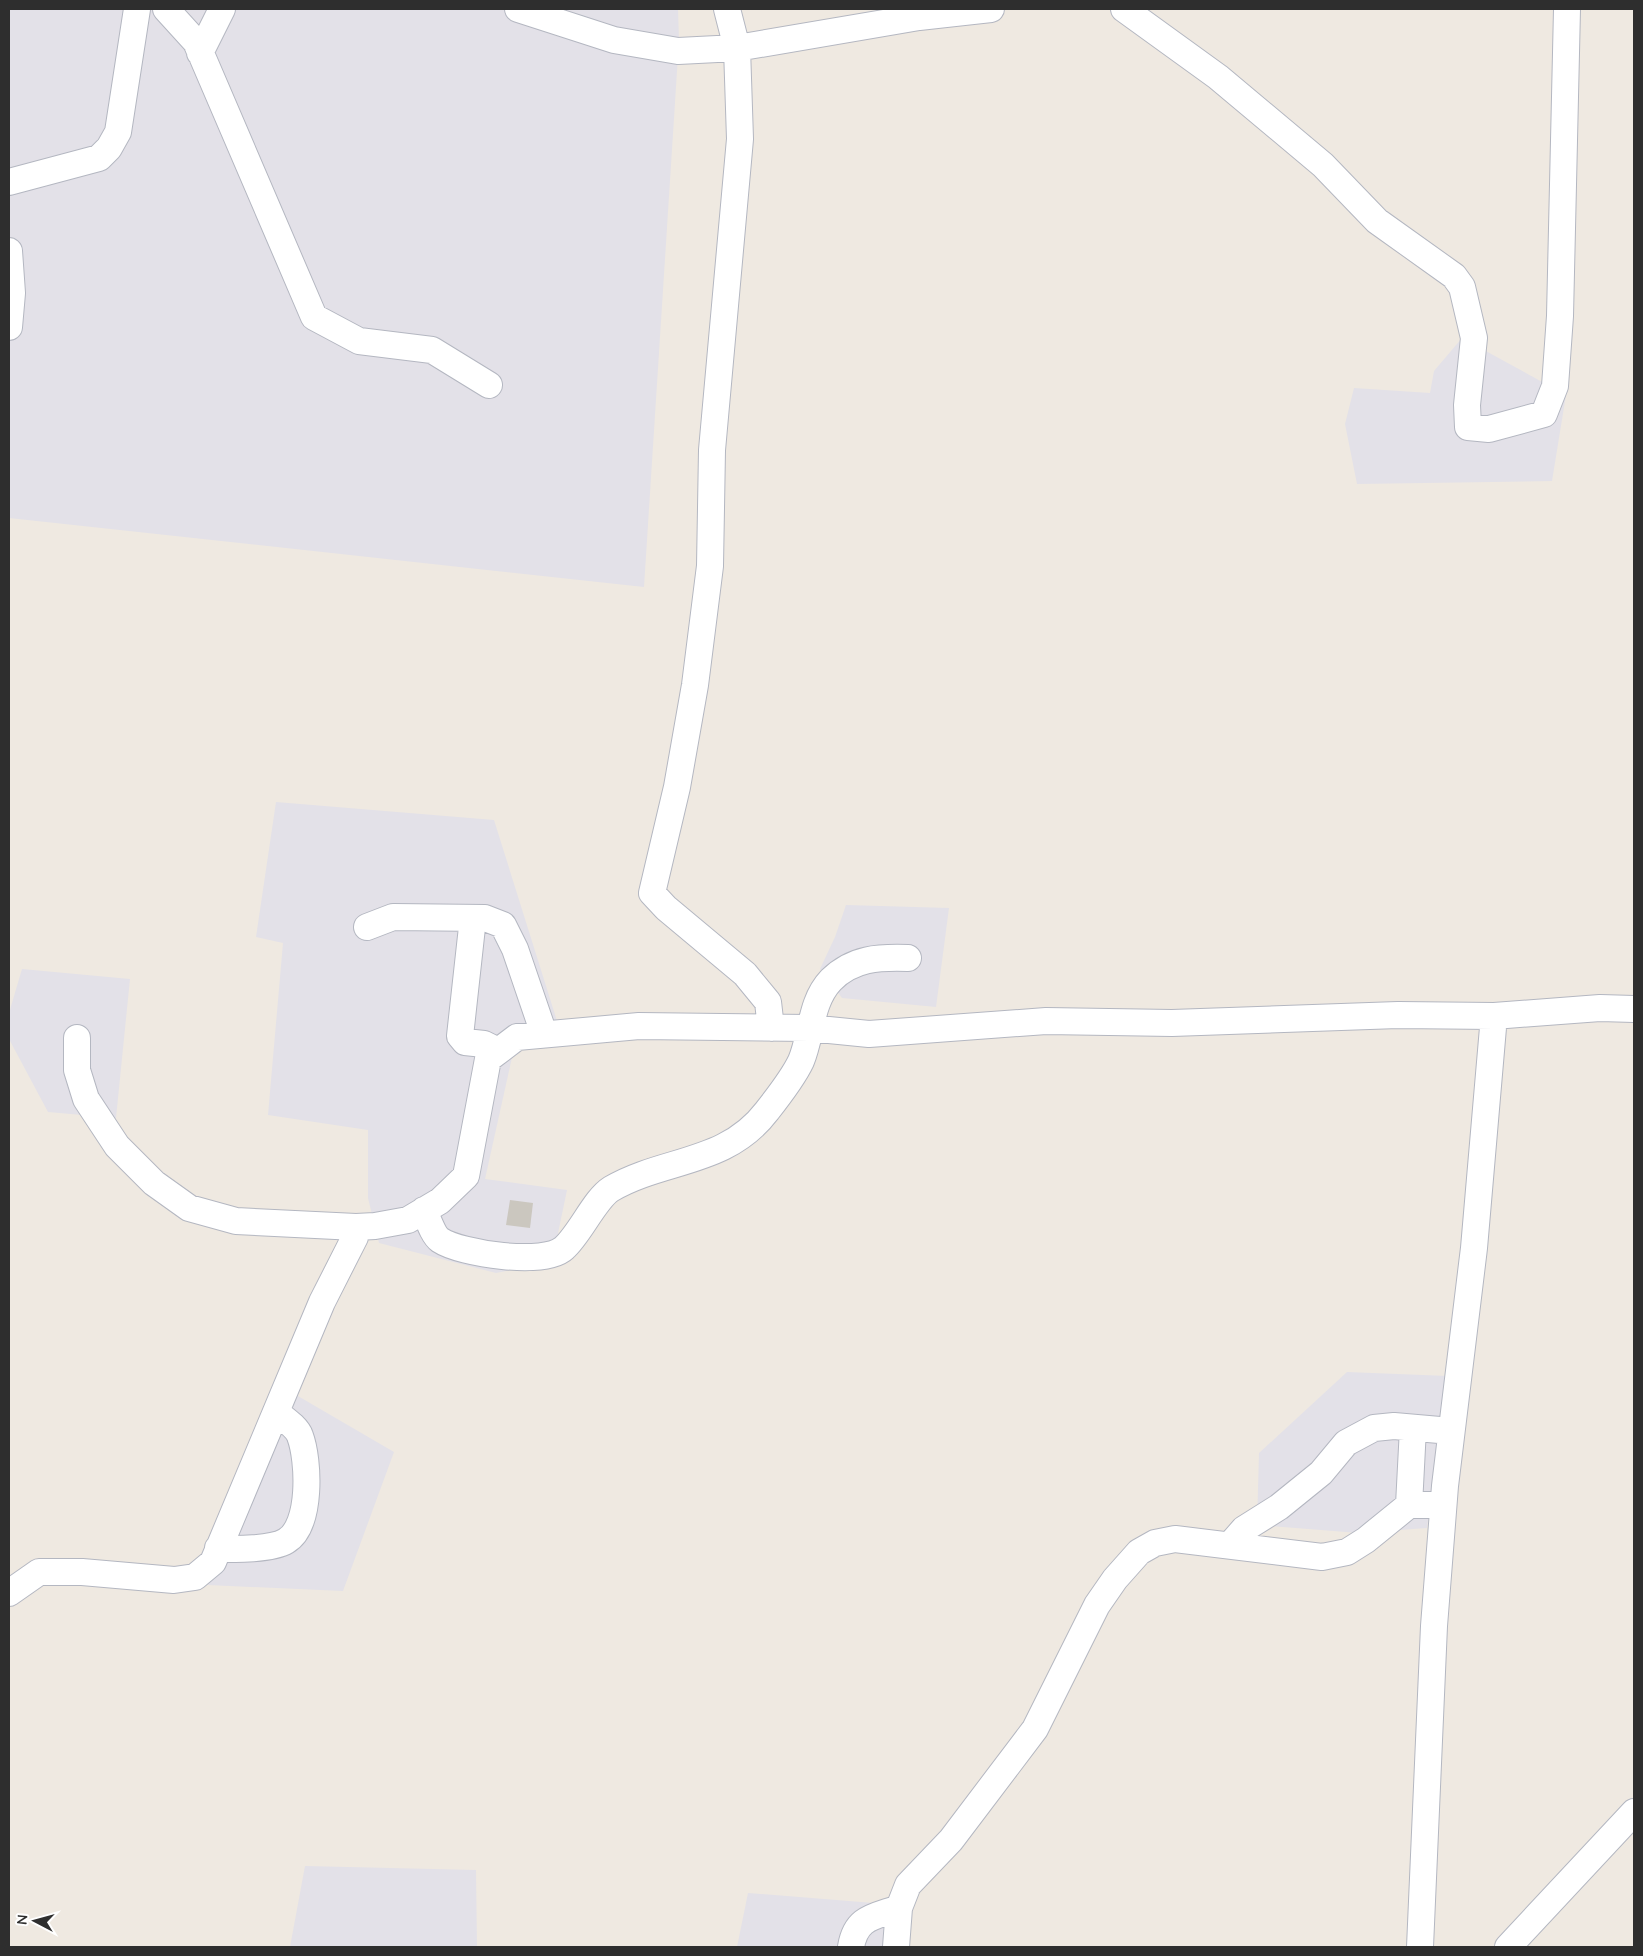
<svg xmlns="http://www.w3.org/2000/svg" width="1643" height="1956" font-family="Quicksand,sans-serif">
<rect width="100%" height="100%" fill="#efe9e1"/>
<path fill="#e3e1e8" d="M9,9H678L679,40L644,587L9,518Z
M1462,338L1566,395L1552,481L1357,484L1345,424L1354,388L1430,393L1434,371Z
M276,802L494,820L557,1021L519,1026L485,1179L567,1190L552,1262L496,1273L379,1243L368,1198V1130L268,1115L283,943L256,937Z
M846,905L949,908L936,1007L842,998L820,969L835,937Z
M22,969L130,979L116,1118L48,1112L9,1039V1013Z
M1347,1372L1448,1376L1427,1528L1359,1533L1257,1525L1259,1453Z
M291,1392L394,1452L343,1591L208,1585Z
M305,1866L476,1870L477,1947H290Z
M748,1893L886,1904L885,1947H737Z"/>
<path fill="#cbc7bf" d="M510,1200L533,1203L530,1228L506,1225Z"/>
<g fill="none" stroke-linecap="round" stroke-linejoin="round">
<defs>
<path id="minor" d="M166,9L196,42L314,317L359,341L432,350L489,385
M518,9L614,40L678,51L737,48L919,17L991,9
M727,9L737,48L740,139L712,450L710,566L695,685L677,787L652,893L666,908L745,974L768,1002L771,1028
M1124,9L1218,77L1323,165L1377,221L1454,276L1462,287L1474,338L1467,405L1468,427L1489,429L1544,414L1555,386L1560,316L1567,9
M200,53L222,9
M9,182L99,158L109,148L118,132L137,9
M9,251L12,293L9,327
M473,918L460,1036L465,1042L484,1044L498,1051
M367,927L393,917L485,918L503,925L515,949L544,1034
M77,1038V1070L86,1099L117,1146L154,1183L189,1208L236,1221L356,1227L375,1226L408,1220L440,1201L466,1176L488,1059L517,1037L639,1026L809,1028L869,1034L1046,1021L1172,1023L1398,1015L1494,1016L1600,1008L1634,1009
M424,1210C428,1219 433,1235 440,1240C461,1254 545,1266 564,1248C580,1234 595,1199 611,1189C664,1158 726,1165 767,1111C778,1097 793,1078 801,1061C812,1035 810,1002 831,980C853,958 879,957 908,958
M1409,1505L1413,1428
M1230,1545L1244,1529L1279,1507L1321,1473L1346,1443L1374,1428L1394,1426L1451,1431
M218,1548C234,1550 273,1549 286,1541C312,1526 309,1460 300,1436C297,1427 283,1418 276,1412
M9,1593L39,1572H82L174,1580L195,1577L213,1562L322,1302L355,1237L356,1227
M851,1947C856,1917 874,1917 899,1908
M896,1947L899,1908L908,1885L951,1840L1035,1729L1097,1605L1115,1579L1139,1552L1155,1543L1175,1539L1322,1557L1347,1552L1366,1540L1409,1505H1443
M1420,1947L1434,1626L1445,1486L1474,1248L1494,1016
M1508,1947L1634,1812"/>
</defs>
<use href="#minor" stroke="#b4b7c1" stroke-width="28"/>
<use href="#minor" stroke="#fff" stroke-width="26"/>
</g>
<rect width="1643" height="1956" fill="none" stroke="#2e2e2e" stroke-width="20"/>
<g transform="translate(35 1921) rotate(276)" stroke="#ffffff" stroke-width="4" paint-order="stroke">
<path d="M0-4L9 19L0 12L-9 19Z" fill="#2e2e2e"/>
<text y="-8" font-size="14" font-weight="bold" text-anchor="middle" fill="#2e2e2e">N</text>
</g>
</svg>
